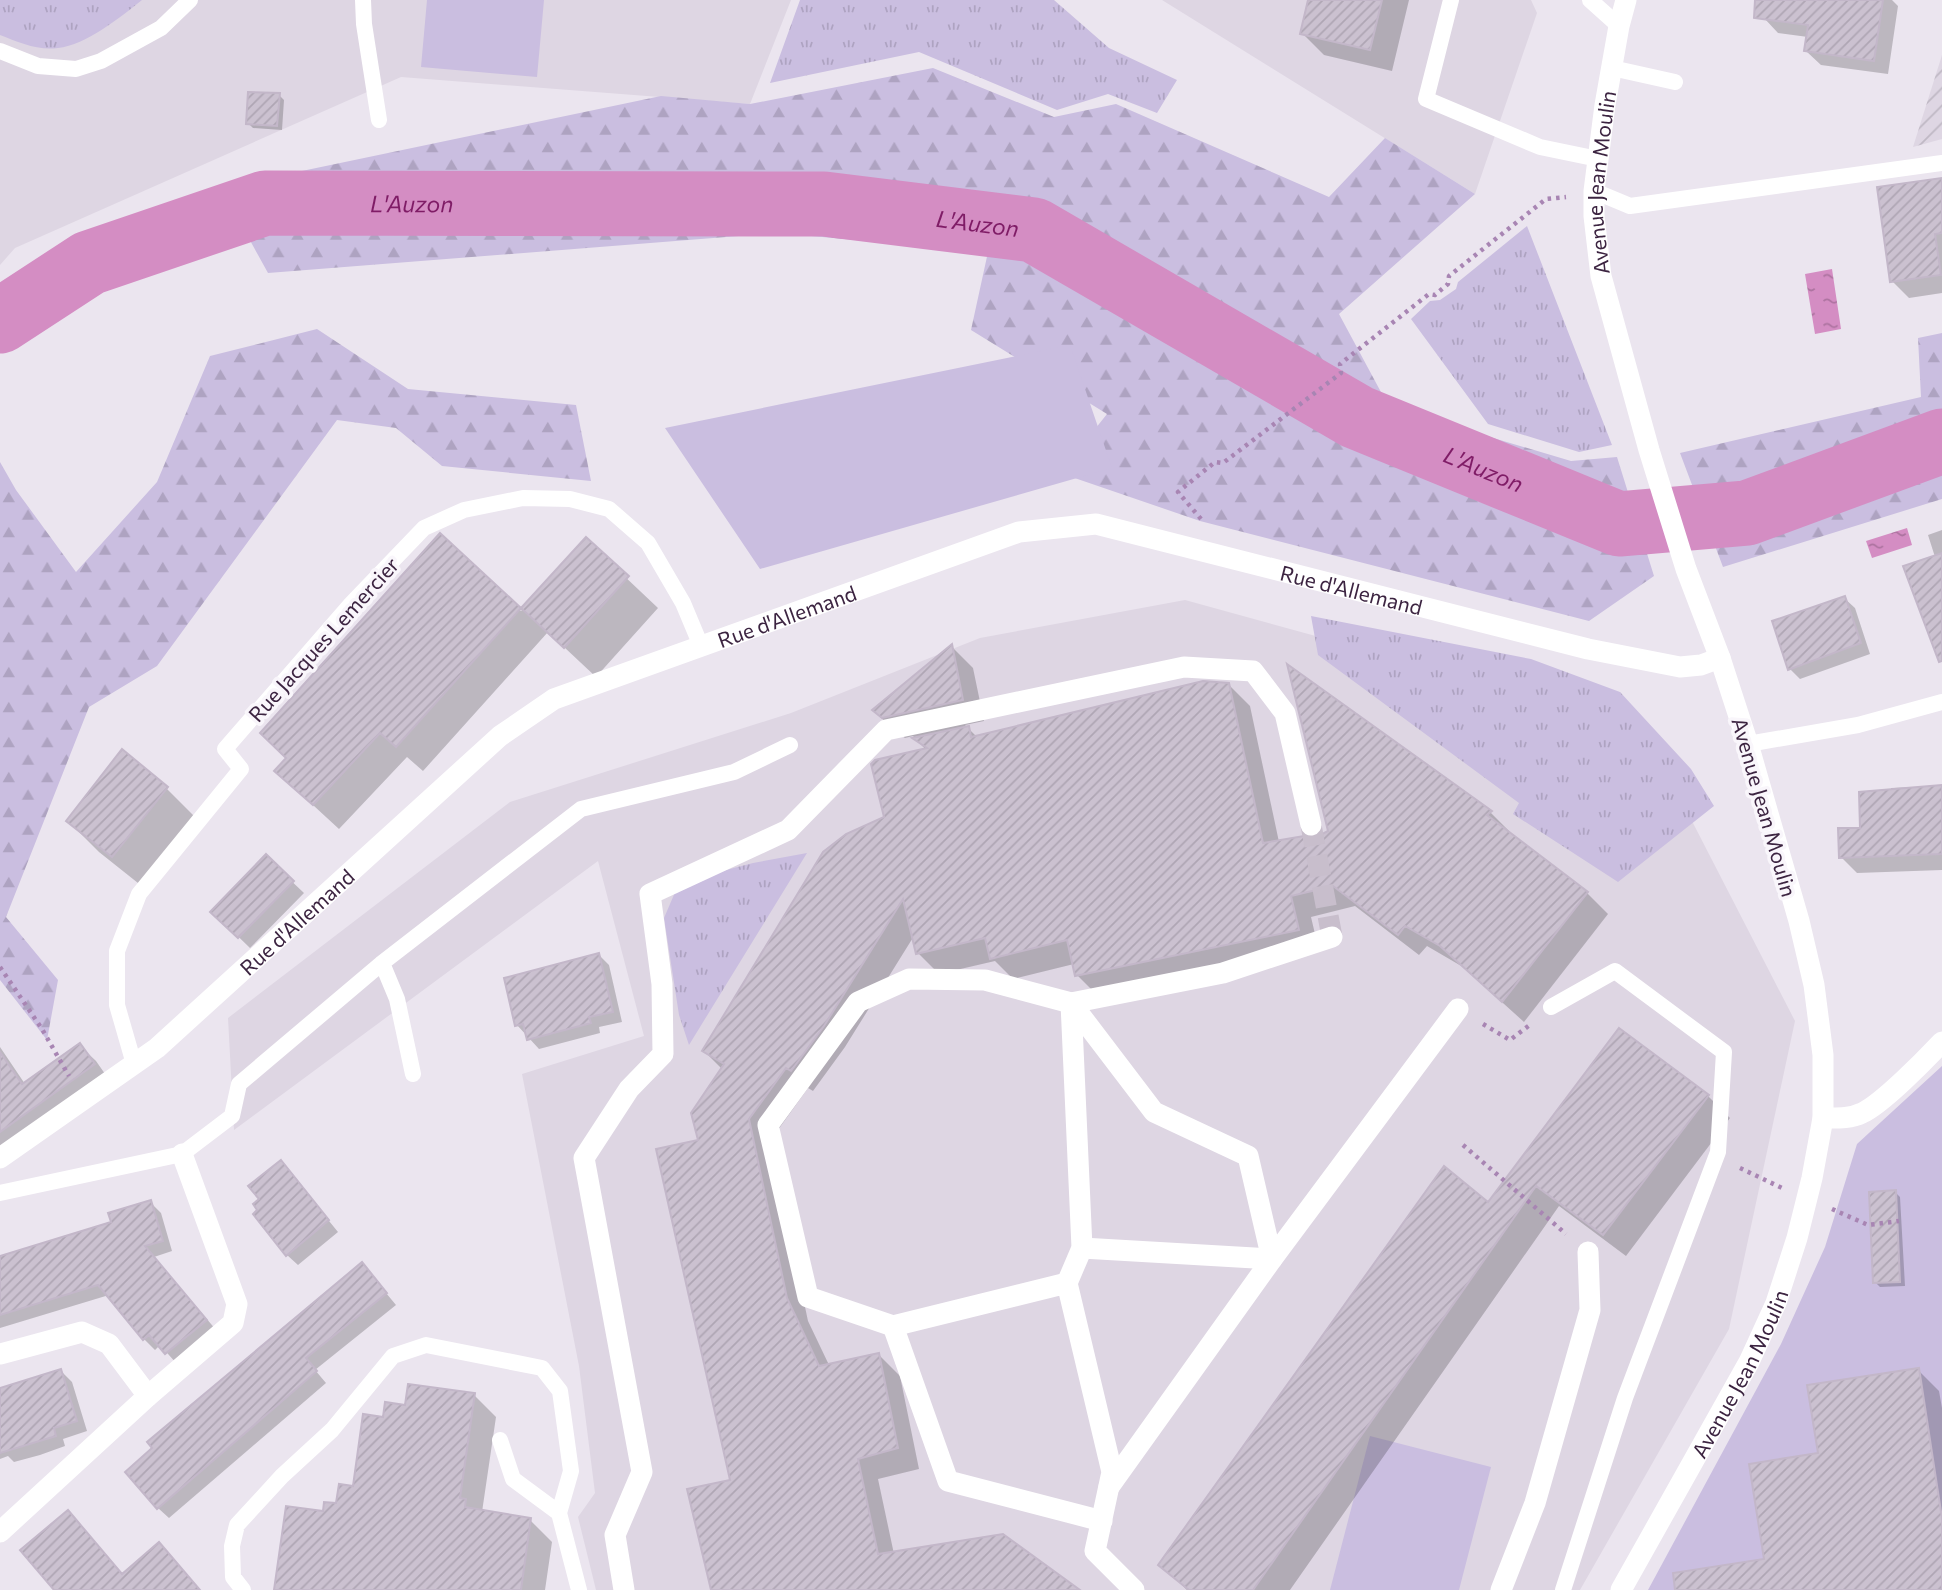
<svg xmlns="http://www.w3.org/2000/svg" width="1942" height="1590" font-family="Commissioner,sans-serif">
<defs>
<pattern id="industrial-furrows" width="10" height="10" patternUnits="userSpaceOnUse" patternTransform="scale(1.75)"><rect width="10" height="10" fill="#ded6e3"/><path d="M-1 1l2-2M0 10L10 0M9 11l2-2" fill="none" stroke="#bfb8c4"/></pattern>
<pattern id="grass-tufts" width="24" height="20" patternUnits="userSpaceOnUse" patternTransform="scale(1.75)"><rect width="24" height="20" fill="#cabee0"/><path d="M3 7l-1-3M5 7V3M7 7l1-3M15 17l-1-3M17 17v-4M19 17l1-3" fill="none" stroke="#aea3c1"/></pattern>
<pattern id="forest-firs" width="22" height="20" patternUnits="userSpaceOnUse" patternTransform="scale(1.75)"><rect width="22" height="20" fill="#cabee0"/><path d="M5 1l3.5 6h-7zM16 11l3.5 6h-7z" fill="#aea3c1"/></pattern>
<pattern id="water-ripples" width="26" height="14" patternUnits="userSpaceOnUse" patternTransform="scale(1.75)"><rect width="26" height="14" fill="#d48dc3"/><path d="M2 4q2-2 4 0t4 0M15 11q2-2 4 0t4 0" fill="none" stroke="#ad73a0"/></pattern>
<pattern id="building-hatch" width="6" height="6" patternUnits="userSpaceOnUse" patternTransform="scale(1.75)"><rect width="6" height="6" fill="#cbc1d0"/><path d="M-1 1l2-2M0 6l6-6M5 7l2-2" fill="none" stroke="#afa6b4"/></pattern>
</defs>
<rect width="100%" height="100%" fill="#ebe5ef"/>
<path fill="#ded6e3" d="M0,0H791L750,104L401,77L15,248L0,265Z
M1162,0H1531L1537,13L1475,194Z
M1185,600L1643,726L1795,1021L1729,1329L1580,1590H596L578,1517L595,1493L579,1366L522,1074L644,1036L598,861L234,1130L228,1018L510,802L791,713L980,638Z"/>
<path fill="url(#industrial-furrows)" d="M1942,55V139L1913,147Z"/>
<path fill="url(#grass-tufts)" d="M0,0H142C121,17 86,45 58,48C38,51 18,42 0,35Z
M800,0H1054L1109,48L1177,80L1157,113L1108,94L1057,110L919,52L770,83Z
M1527,226L1612,445L1579,452L1488,424L1411,319L1430,301L1440,300L1456,289L1458,282Z
M1311,616L1531,659L1620,692L1691,769L1714,806L1618,882L1513,814L1519,803L1318,655Z
M807,853L689,1045L679,1015L664,918L676,890L703,876L753,863Z"/>
<path fill="url(#forest-firs)" d="M933,68L1054,117L1116,104L1329,197L1385,138L1475,194L1339,314L1389,407L1571,461L1617,457L1654,576L1589,621L1200,521L1060,473L1107,414L971,330L988,252L778,233L268,273L221,188L661,96L750,104Z
M317,329L408,389L576,405L591,481L442,466L396,428L337,420L157,666L89,707L6,917L58,980L47,1040L0,980V462L16,490L76,572L157,482L210,356Z
M1942,333V499L1723,567L1680,453L1921,397L1918,338Z"/>
<path fill="#cabee0" d="M427,0H544L537,77L421,67Z
M1070,345L1112,468L760,569L665,428Z
M1942,1066V1590H1648L1781,1344L1825,1247L1857,1144Z
M1370,1436L1491,1467L1459,1590H1330Z"/>
<path fill="url(#water-ripples)" d="M1832,269L1841,329L1815,334L1805,274Z
M1907,528L1912,545L1872,558L1866,541Z"/>
<path fill="#0003" d="M1310,0H1409L1392,71L1324,55L1302,33Z
M1767,0H1892L1898,6L1888,74L1821,65L1806,51L1808,37L1778,33L1764,18Z
M279,95L284,100L282,130L253,128L248,123Z
M1942,180V293L1909,298L1892,281Z
M1942,530V620L1935,557L1928,535Z
M440,535L521,611L586,540L658,608L596,677L548,632L423,771L407,757L339,829L276,771L288,758Z
M1844,598L1855,608L1870,654L1800,679L1790,669Z
M952,647L973,668L984,721L965,725L977,737L1228,684L1250,706L1279,842L1315,839L1330,832L1289,669L1491,813L1511,833L1510,835L1587,893L1608,914L1524,1022L1463,967L1427,946L1419,955L1355,906L1311,917L1319,951L1098,996L1077,975L1074,964L1013,979L995,961L939,974L918,953L914,936L845,1047L813,1091L808,1088L770,1141L808,1321L829,1365L879,1355L900,1376L919,1469L878,1479L894,1554L1077,1590H713L732,1481L701,1141L722,1069L704,1051L886,818L926,750L913,736L905,738L895,731L874,711Z
M1942,786V870L1857,873L1841,857L1891,792V788Z
M166,788L197,819L143,887L99,852L68,821Z
M266,857L304,893L250,948L213,912Z
M599,955L609,965L622,1022L599,1027L600,1033L539,1049L517,1025Z
M79,1045L96,1061L110,1081L0,1159V1047L25,1084Z
M1708,1096L1730,1118L1626,1256L1559,1206L1290,1590H1187L1161,1565L1488,1205Z
M281,1162L338,1232L298,1265L287,1255L261,1200Z
M1895,1192L1900,1197L1905,1286L1880,1287L1875,1282Z
M150,1202L161,1213L172,1251L154,1257L217,1331L177,1364L160,1345L155,1350L144,1339L109,1295L0,1328V1261L114,1223Z
M362,1264L396,1305L315,1370L326,1383L169,1518L158,1508Z
M1918,1370L1939,1391L1942,1408V1590H1703L1766,1561L1820,1455Z
M61,1371L72,1382L87,1431L63,1439L65,1446L40,1455L14,1462L8,1456L0,1459V1390Z
M474,1395L496,1417L482,1512L530,1520L552,1542L545,1590H276L325,1513L337,1505L355,1488L385,1419L406,1407Z"/>
<g fill="none" stroke-linecap="round" stroke-linejoin="round">
<path stroke="#d48dc3" stroke-width="65" id="s1" d="M0,321L89,263L265,203L824,204L1034,230L1357,417L1619,524L1747,513L1942,441"/>
</g>
<path fill="url(#building-hatch)" stroke="#c3b7c9" stroke-width="2" d="M1308,0H1382L1370,50L1300,34Z
M1755,0H1883L1874,61L1804,51L1808,25L1754,18Z
M248,92L280,93L277,126L246,124Z
M1942,178V233L1935,234L1941,275L1890,282L1877,187Z
M440,533L521,608L396,747L380,733L313,805L274,771L286,758L260,733Z
M586,537L629,576L564,648L521,608Z
M1942,553V661L1939,662L1903,566Z
M1845,596L1861,643L1788,670L1772,621Z
M952,644L963,700L882,718L872,710Z
M1287,664L1492,811L1487,815L1588,892L1502,1002L1440,946L1405,926L1398,935L1333,886L1291,896L1299,930L1075,976L1067,940L990,959L985,938L916,954L903,899L824,1026L791,1071L786,1068L749,1119L787,1298L819,1366L879,1353L898,1448L858,1459L878,1554L1003,1534L1080,1590H711L687,1489L730,1480L656,1149L698,1140L691,1113L724,1064L702,1051L823,852L846,834L884,817L871,764L875,760L927,748L912,738L969,726L971,737L1203,681L1229,683L1263,843L1304,836L1315,838L1328,831Z
M122,749L168,787L112,857L66,821Z
M1942,785V854L1839,858L1838,828H1860L1859,792Z
M266,854L294,881L238,938L210,912Z
M599,953L613,1012L589,1017L591,1023L527,1040L523,1024L515,1026L504,978Z
M1619,1028L1709,1095L1603,1235L1536,1186L1253,1590H1189L1158,1565L1444,1166L1488,1202Z
M80,1043L95,1064L0,1132V1052L22,1084Z
M281,1160L329,1220L286,1256L253,1214L257,1210L253,1204L259,1199L248,1186Z
M1896,1190L1900,1282L1873,1283L1869,1192Z
M151,1200L163,1241L145,1246L207,1320L165,1354L149,1335L143,1340L98,1285L0,1315V1256L111,1222L108,1213Z
M362,1262L387,1293L306,1358L317,1371L157,1509L125,1472L152,1448L147,1442Z
M1919,1368L1942,1518V1590H1675L1673,1573L1764,1559L1749,1464L1818,1453L1807,1385Z
M61,1369L77,1421L54,1428L56,1436L0,1453V1388Z
M408,1384L475,1393L460,1498L466,1499L465,1507L531,1518L521,1590H274L286,1506L323,1511L324,1502L336,1503L339,1484L353,1486L363,1414L383,1417L385,1402L405,1405Z
M68,1510L122,1574L159,1542L200,1590H54L20,1550Z"/>
<g fill="none" stroke-linecap="round" stroke-linejoin="round">
<path stroke="#c8becc" stroke-width="21" stroke-dasharray="21 10" stroke-linecap="butt" d="M1311,825L1332,937"/>
<path stroke="#a885b3" stroke-width="4.5" stroke-dasharray="3.5 5" stroke-linecap="butt" d="M1201,519L1178,492L1215,462L1223,463L1341,373L1340,364L1429,294L1435,295L1448,284L1449,276L1546,199L1566,197
M0,967L42,1029L69,1076
M1483,1024L1510,1040L1531,1024
M1463,1145L1566,1234
M1740,1168L1782,1188
M1832,1209L1868,1225L1899,1221"/>
<path stroke="#fff" stroke-width="16" d="M363,0L364,24L379,120
M1451,0L1426,99L1540,147L1598,159
M1590,0L1619,26
M0,51L38,66L76,69L101,61L161,28L190,0
M1612,68L1675,82
M1594,191L1630,206L1942,163
M1748,744L1858,725L1942,702
M382,963L397,999L413,1074
M1551,1007L1615,971L1724,1052L1718,1152L1625,1398L1563,1590
M134,1064L117,1005V951L139,894L241,769L225,749L351,604L424,528L464,510L523,498L570,499L609,509L648,543L683,603L701,646
M0,1193L182,1154L232,1116L239,1084L382,963L581,809L734,772L790,745
M500,1440L513,1479L559,1513
M243,1590L233,1577L232,1546L237,1525L282,1476L332,1430L393,1356L426,1345L542,1368L560,1391L571,1471L559,1513L579,1590"/>
<g stroke="#fff" stroke-width="21">
<path d="M1071,1003L1154,1112L1248,1156L1272,1259L1109,1487"/>
<path d="M1823,1118C1836,1118 1850,1119 1862,1113C1882,1104 1926,1059 1942,1042"/>
<path id="s2" d="M0,1158L157,1048L500,736L554,699L1019,532L1096,524L1588,649L1680,667L1701,665L1720,658"/>
<path d="M1082,1248L1272,1259L1458,1009"/>
<path d="M1067,1283L1082,1248L1071,1003"/>
<path d="M893,1326L948,1481L1102,1521"/>
<path d="M0,1354L82,1332L109,1344L148,1396"/>
<path d="M0,1532L148,1396L233,1323L237,1304L182,1154"/>
<path d="M624,1590L615,1535L642,1472L584,1158L629,1089L663,1054L662,984L650,894L788,830L886,730L1184,667L1253,671L1285,713L1311,825"/>
<path d="M1134,1590L1095,1551L1112,1472L1067,1283L893,1326L808,1297L768,1125L858,1002L909,979L985,980L1071,1003L1223,973L1332,937"/>
<path d="M1501,1590L1535,1503L1590,1310L1588,1252"/>
</g>
<path stroke="#fff" stroke-width="21" id="s3" d="M1621,1590L1749,1362L1776,1303L1797,1238L1812,1178L1823,1118V1055L1814,985L1799,921L1748,744L1720,658L1686,569L1649,450L1601,276L1594,216V191L1605,105L1619,26L1626,0"/>
</g>
<g text-anchor="middle" dominant-baseline="central" stroke-width="7" stroke-linejoin="round" paint-order="stroke">
<g font-size="21" fill="#3c2441" stroke="#f9f6fb">
<text stroke="none"><textPath href="#s3" startOffset="1486">Avenue Jean Moulin</textPath></text>
<text stroke="none"><textPath href="#s2" startOffset="1556">Rue d'Allemand</textPath></text>
<text stroke="none"><textPath href="#s2" startOffset="968">Rue d'Allemand</textPath></text>
<text transform="translate(323 639) rotate(-48)">Rue Jacques Lemercier</text>
<text transform="translate(1765 807) rotate(74)">Avenue Jean Moulin</text>
<text stroke="none"><textPath href="#s2" startOffset="380">Rue d'Allemand</textPath></text>
<text stroke="none"><textPath href="#s3" startOffset="247">Avenue Jean Moulin</textPath></text>
</g>
<g font-size="23" font-style="italic" fill="#7f1c66" stroke="#f9f6fb">
<text stroke="none"><textPath href="#s1" startOffset="439">L'Auzon</textPath></text>
<text stroke="none"><textPath href="#s1" startOffset="1006">L'Auzon</textPath></text>
<text stroke="none"><textPath href="#s1" startOffset="1573">L'Auzon</textPath></text>
</g>
</g>
</svg>
